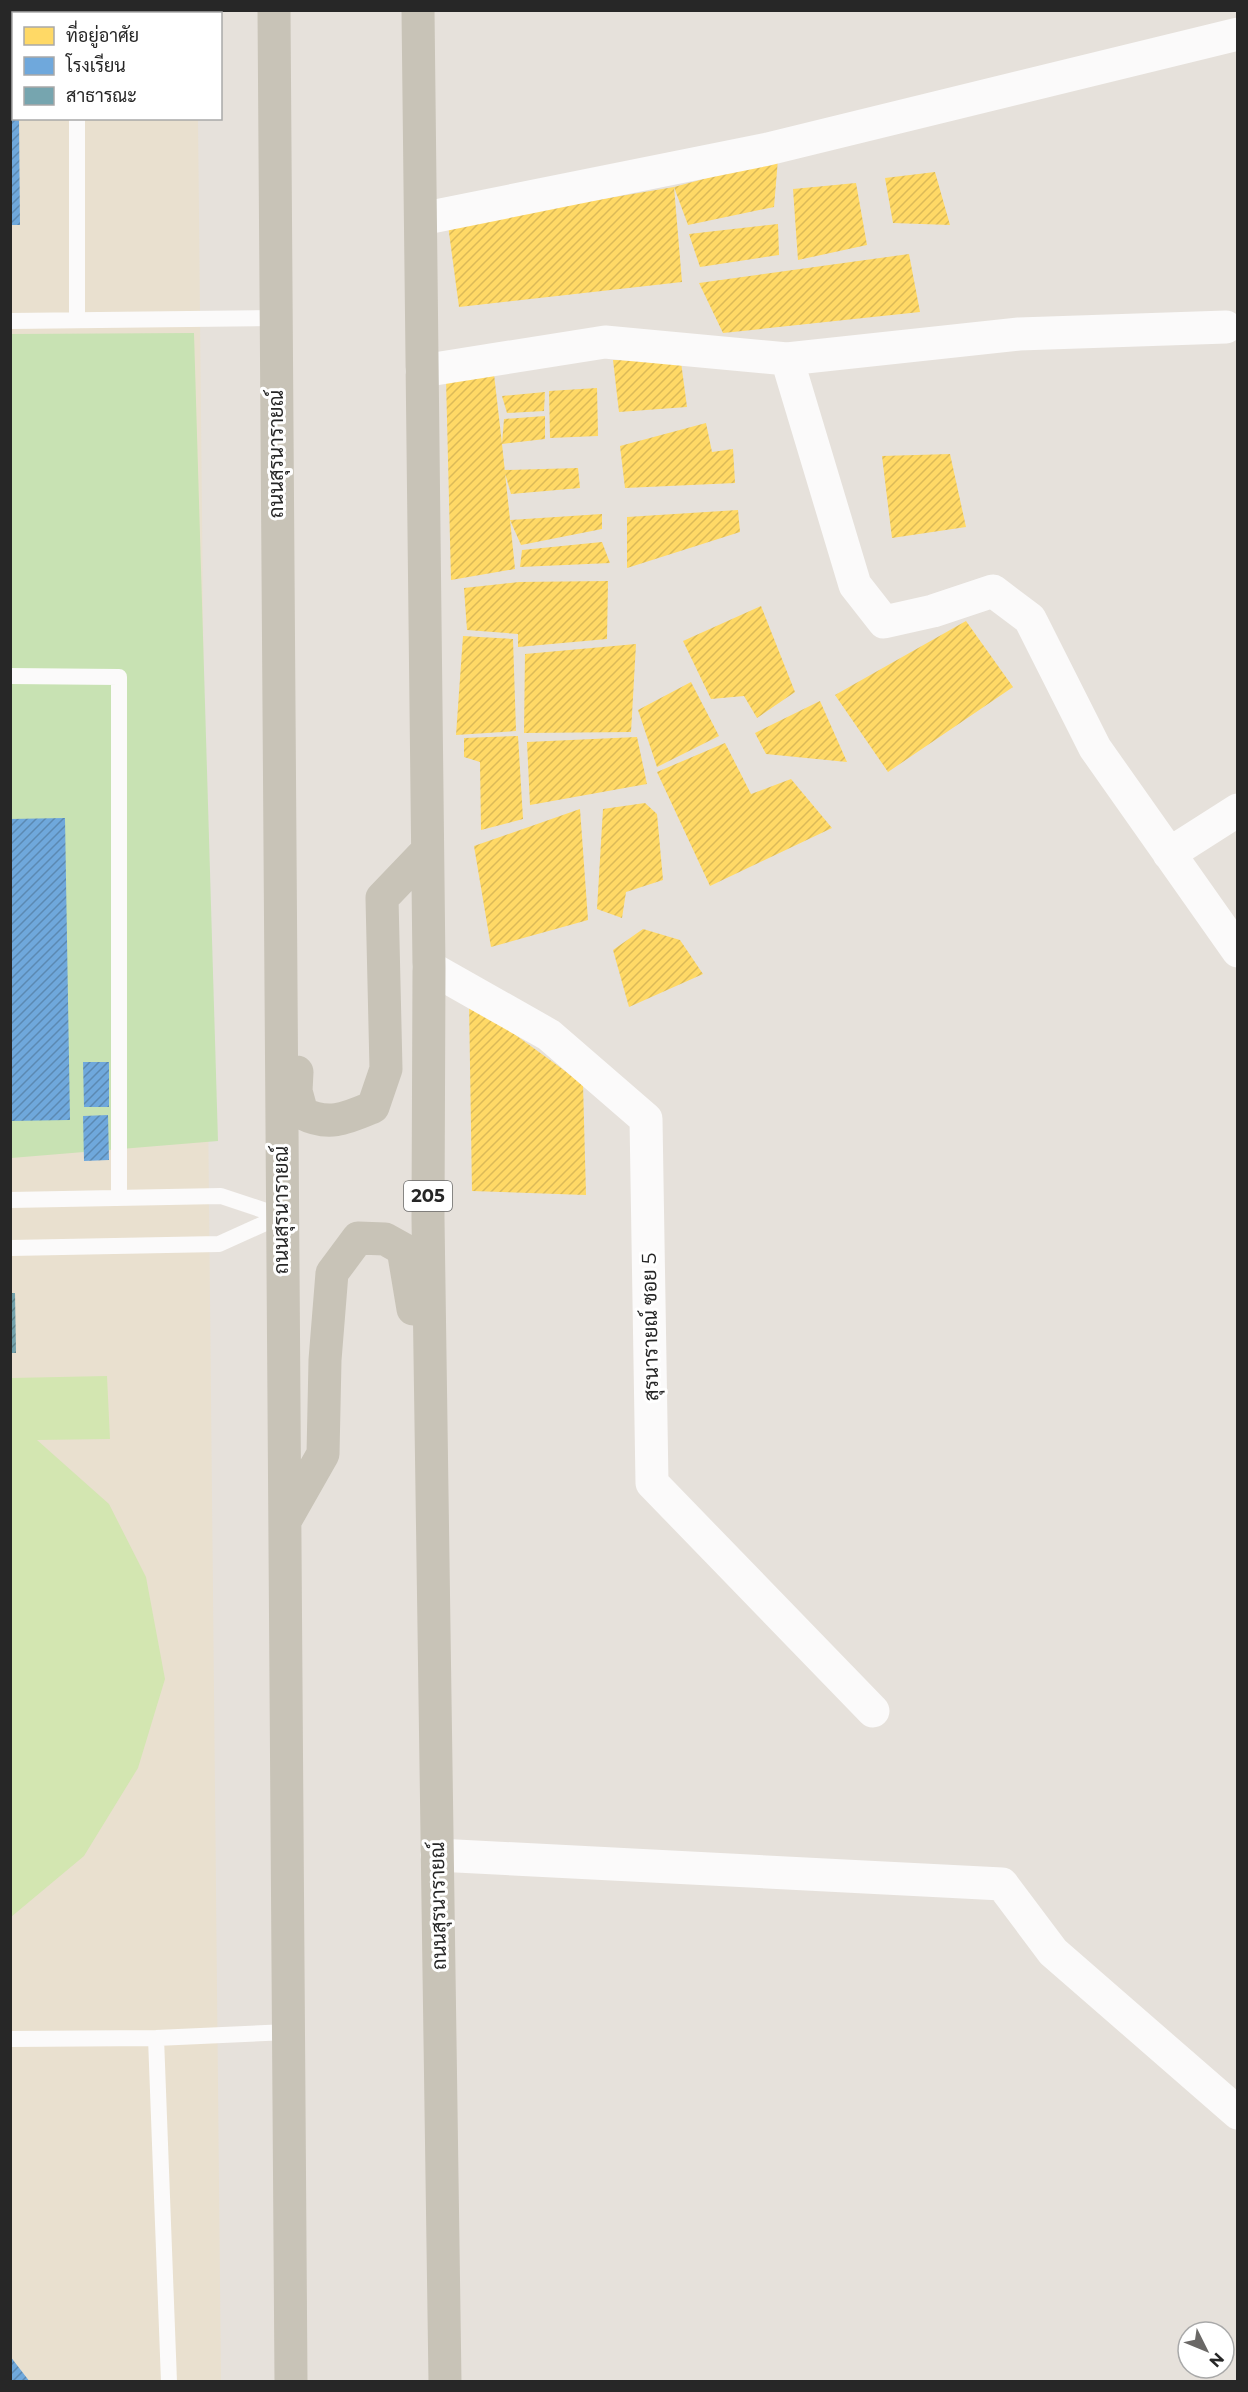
<svg xmlns="http://www.w3.org/2000/svg" width="1248" height="2392" font-family="Montserrat,Sarabun,sans-serif">
<defs>
<pattern id="homes-hatch" width="6" height="6" patternUnits="userSpaceOnUse" patternTransform="scale(1.5)"><rect width="6" height="6" fill="#ffd966"/><path d="M-1 1l2-2M0 6l6-6M5 7l2-2" fill="none" stroke="#dbba58"/></pattern>
<pattern id="schools-hatch" width="6" height="6" patternUnits="userSpaceOnUse" patternTransform="scale(1.5)"><rect width="6" height="6" fill="#6fa8dc"/><path d="M-1 1l2-2M0 6l6-6M5 7l2-2" fill="none" stroke="#5b89b2"/></pattern>
<pattern id="public-hatch" width="6" height="6" patternUnits="userSpaceOnUse" patternTransform="scale(1.5)"><rect width="6" height="6" fill="#76a5af"/><path d="M-1 1l2-2M0 6l6-6M5 7l2-2" fill="none" stroke="#61868e"/></pattern>
</defs>
<rect width="100%" height="100%" fill="#e6e1db"/>
<path fill="#e9e0cf" d="M11,11H197V14H14V118L198,119L221,2381L11,2382Z"/>
<path fill="#c8e2b3" d="M194,333L218,1141L11,1158V334Z"/>
<path fill="#d3e6b1" d="M107,1376L110,1439L37,1440L109,1504L146,1577L165,1679L138,1768L84,1856L11,1917V1378Z"/>
<path fill="url(#homes-hatch)" d="M778,159L774,207L688,225L674,187Z
M935,172L950,225L893,223L885,178Z
M856,183L867,245L798,260L793,189Z
M674,187L682,282L459,307L448,225Z
M778,224L779,255L700,267L689,234Z
M909,254L920,312L723,333L699,283Z
M613,360L681,362L687,407L619,412Z
M494,374L502,444L504,419L545,416V439L502,444L510,520L602,514V529L521,545L510,520L515,569L451,580L446,379Z
M597,388L598,436L550,438L549,391Z
M545,392L544,411L507,413L502,396Z
M706,423L712,452L733,449L735,483L625,488L620,446Z
M950,454L966,527L892,538L882,456Z
M578,468L580,488L511,494L504,470Z
M738,510L740,532L627,568V517Z
M602,542L610,563L520,567L522,550Z
M608,581L607,639L518,647V634L467,630L464,588L519,582Z
M761,606L795,692L757,718L744,696L711,699L683,641Z
M966,621L1013,687L888,772L835,695Z
M463,636L513,639L516,731L456,735Z
M636,644L631,732L524,733L525,654Z
M691,682L719,736L657,767L638,710Z
M820,701L847,762L766,754L755,733Z
M518,736L523,819L481,830L480,762L464,757V738Z
M637,737L647,784L530,805L527,742Z
M725,743L751,794L791,779L832,828L710,886L657,772Z
M645,803L657,814L663,880L626,892L622,918L597,909L603,809Z
M580,809L588,920L491,947L474,846Z
M643,929L680,940L703,974L629,1007L613,950Z
M469,1001L583,1084L586,1195L472,1191Z"/>
<path fill="url(#schools-hatch)" d="M10,40H14V118H19L20,225H10Z
M65,818L70,1120L10,1121V819Z
M83,1062H109V1107H84Z
M108,1115L109,1160L84,1161L83,1116Z
M10,2356L30,2382H10Z"/>
<path fill="url(#public-hatch)" d="M10,1293H15L16,1353H10Z"/>
<g fill="none" stroke-linecap="round" stroke-linejoin="round">
<path stroke="#fbfafa" stroke-width="16" d="M77,10V14
M77,118V320
M10,321L276,318
M10,676L119,677V1198
M10,1200L221,1196L281,1216
M10,1248L219,1244L281,1216
M156,2038L169,2382
M10,2039L156,2038L288,2032"/>
<path stroke="#fbfafa" stroke-width="33" d="M421,219L768,149L1238,34
M787,359L855,585L884,622L933,611L993,591L1030,619L1095,748L1238,951
M422,371L605,342L787,359L1019,334L1226,327
M1169,854L1238,810
M429,967L549,1035L646,1119L652,1483L873,1711
M437,1855L1002,1884L1053,1952L1238,2113"/>
<path stroke="#c8c3b7" stroke-width="33" d="M274,10L291,2382
M418,10L429,967L428,1218L445,2382
M297,1072L296,1091L302,1113C329,1127 347,1118 373,1107L386,1069L382,898L427,851
M285,1521L323,1454L325,1360L332,1273L358,1238L385,1239L403,1249L413,1309"/>
</g>
<g text-anchor="middle" dominant-baseline="central" stroke-width="6" stroke-linejoin="round" paint-order="stroke">
<rect fill="#fff" stroke="#686868" stroke-width="1.5" x="404" y="1181" width="48" height="30" rx="4.5"/>
<g font-size="18" font-weight="bold" fill="#272727">
<text x="428" y="1196">205</text>
</g>
<g font-size="20" fill="#272727" stroke="#fff">
<text transform="translate(276 454) rotate(-90)">ถนนสุรนารายณ์</text>
<text transform="translate(281 1210) rotate(-90)">ถนนสุรนารายณ์</text>
<text transform="translate(650 1327) rotate(-91)">สุรนารายณ์ ซอย 5</text>
<text transform="translate(438 1906) rotate(-91)">ถนนสุรนารายณ์</text>
</g>
</g>
<rect width="1248" height="2392" fill="none" stroke="#272727" stroke-width="24"/>
<rect x="12" y="12" width="210" height="108" fill="#ffffff" stroke="#a9a9a9" stroke-width="1.5"/>
<rect x="24" y="27" width="30" height="18" fill="#ffd966" stroke="#a9a9a9" stroke-width="1.5"/>
<text x="66" y="42" font-size="18" fill="#272727">ที่อยู่อาศัย</text>
<rect x="24" y="57" width="30" height="18" fill="#6fa8dc" stroke="#a9a9a9" stroke-width="1.5"/>
<text x="66" y="72" font-size="18" fill="#272727">โรงเรียน</text>
<rect x="24" y="87" width="30" height="18" fill="#76a5af" stroke="#a9a9a9" stroke-width="1.5"/>
<text x="66" y="102" font-size="18" fill="#272727">สาธารณะ</text>
<g transform="translate(1206 2350) rotate(133)"><circle r="28" fill="#ffffff" stroke="#a9a9a9" stroke-width="1.5"/>
<path d="M0-4.5L10 22L0 15L-10 22Z" fill="#6a6866"/>
<text y="-9" font-size="16" font-weight="bold" text-anchor="middle" fill="#272727">N</text>
</g>
</svg>
